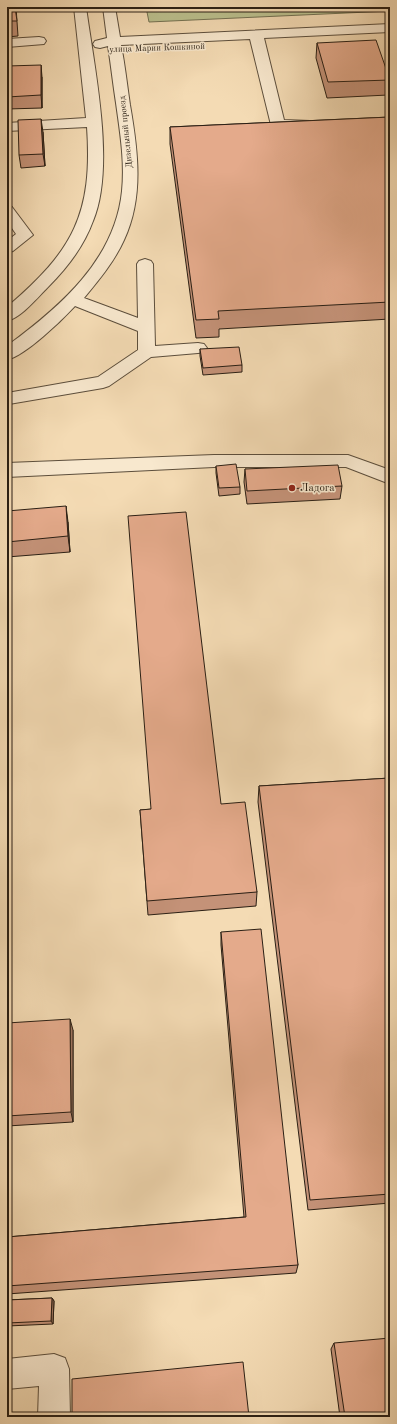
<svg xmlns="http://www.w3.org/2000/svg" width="397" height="1424" font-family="'Old Standard TT',serif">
<rect width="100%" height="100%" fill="#f4dbb4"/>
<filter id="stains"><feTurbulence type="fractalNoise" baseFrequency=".005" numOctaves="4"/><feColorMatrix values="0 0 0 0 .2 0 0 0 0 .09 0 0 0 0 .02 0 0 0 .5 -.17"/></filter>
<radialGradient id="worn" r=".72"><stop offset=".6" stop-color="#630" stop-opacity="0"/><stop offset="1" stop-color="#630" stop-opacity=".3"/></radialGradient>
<path fill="#bbc08e" stroke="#727051" d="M146,7H390V11L149,22Z"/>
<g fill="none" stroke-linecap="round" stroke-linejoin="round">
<defs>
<path id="minor" d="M74,7H86C94,67 116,166 93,221C84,246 67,268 49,286C38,297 21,318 7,321V307C73,251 93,214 87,127L7,131V123L86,118Z
M103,7H115L120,37L390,24V32L264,38L284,120L310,121L312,124L310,127C299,130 284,131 273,128L271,125L250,39L121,45C125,65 127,85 130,105C138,151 144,197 124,240C114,262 99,280 84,298L138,318L137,264L139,261L145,259L151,261L153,264L155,346L198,343L204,344L207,348L204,352L198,353L151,357L109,386L103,388L9,404L7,403V393L98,377L138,350V331L75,306C61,321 26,355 7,360V346C60,307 115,260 122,191C125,161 120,132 116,103C113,84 111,65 108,46L100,48L95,47L93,44L95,41L107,38Z
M39,37L44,38L46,41L44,44L7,47V39Z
M7,205L12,207L33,235L13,251L7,253V241L16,234L7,221Z
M214,455H348L390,470V484L346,467H214L7,477V463Z
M54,1354L65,1358L69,1369L70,1417H38L39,1386L7,1389V1359Z"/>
</defs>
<use href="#minor" stroke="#5c4e3c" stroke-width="2"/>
<use href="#minor" fill="#f8e8ce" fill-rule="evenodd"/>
</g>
<path fill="#c49278" stroke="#2a1f14" d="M7,7H16L18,36L7,37Z
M317,43L390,80L388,95L327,98L316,58Z
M7,66L42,77V108L7,109Z
M390,117V319L219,329V337L196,338L170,144V127Z
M43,132L45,166L21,168L19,155Z
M200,349L242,365V372L203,375L200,356Z
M216,466L240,487V494L219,496L216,473Z
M245,469L342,486L340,499L247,504L244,482Z
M7,511L68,522L70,552L7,557Z
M390,778V1203L308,1210L258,802L259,786Z
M221,804L257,892L256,906L148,915L140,810Z
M221,932L298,1265L296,1273L7,1294V1237L244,1217L221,945Z
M7,1023L73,1030V1122L7,1126Z
M52,1298L54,1301L53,1324L7,1326V1300Z
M334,1343L390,1417H340L331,1349Z"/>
<path fill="#a07761" stroke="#2a1f14" d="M41,65L42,77V108L41,95Z
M41,119L43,132L45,166L43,154Z
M66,506L68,522L70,552L68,536Z
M70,1019L73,1030V1122L71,1112Z
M52,1298L54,1301L53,1324L51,1321Z"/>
<path fill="#e4aa8b" stroke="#2a1f14" d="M7,7H15L17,21H7Z
M376,40L390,80L328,82L317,43Z
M41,65V95L7,97V66Z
M390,117V302L218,311L219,319L196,320L170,127Z
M41,119L43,154L19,155L18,120Z
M239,347L242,365L203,368L200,349Z
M236,464L240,487L219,488L216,466Z
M338,465L342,486L247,491L245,469Z
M66,506L68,536L7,542V511Z
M186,512L221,804L245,802L257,892L147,901L140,810L151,809L128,516Z
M390,778V1194L310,1200L259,786Z
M261,929L298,1265L7,1286V1237L246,1217L221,932Z
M70,1019L71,1112L7,1116V1023Z
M52,1298L51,1321L7,1323V1300Z
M390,1338V1417H345L334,1343Z
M243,1362L249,1417H72V1379Z"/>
<circle fill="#8f2418" stroke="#f8e8ce" stroke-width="1.5" cx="292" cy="488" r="4"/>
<g text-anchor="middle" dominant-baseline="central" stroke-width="3" stroke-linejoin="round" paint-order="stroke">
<g font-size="9" fill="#2a1f14" stroke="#f8e8ce">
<text transform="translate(157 48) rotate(-2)">улица Марии Кошкиной</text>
<text transform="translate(126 132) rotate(-96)">Дизельный проезд</text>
</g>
<g font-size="11" fill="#2a1f14" stroke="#f8e8ce" text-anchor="start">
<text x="300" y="488">Ладога</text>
</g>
</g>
<rect width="397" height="1424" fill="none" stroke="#f4dbb4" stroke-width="24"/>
<rect x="8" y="8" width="381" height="1408" fill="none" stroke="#2a1f14" stroke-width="2"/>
<rect x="12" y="12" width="373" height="1400" fill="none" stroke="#2a1f14"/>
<rect width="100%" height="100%" filter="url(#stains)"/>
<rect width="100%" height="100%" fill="url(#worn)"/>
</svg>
